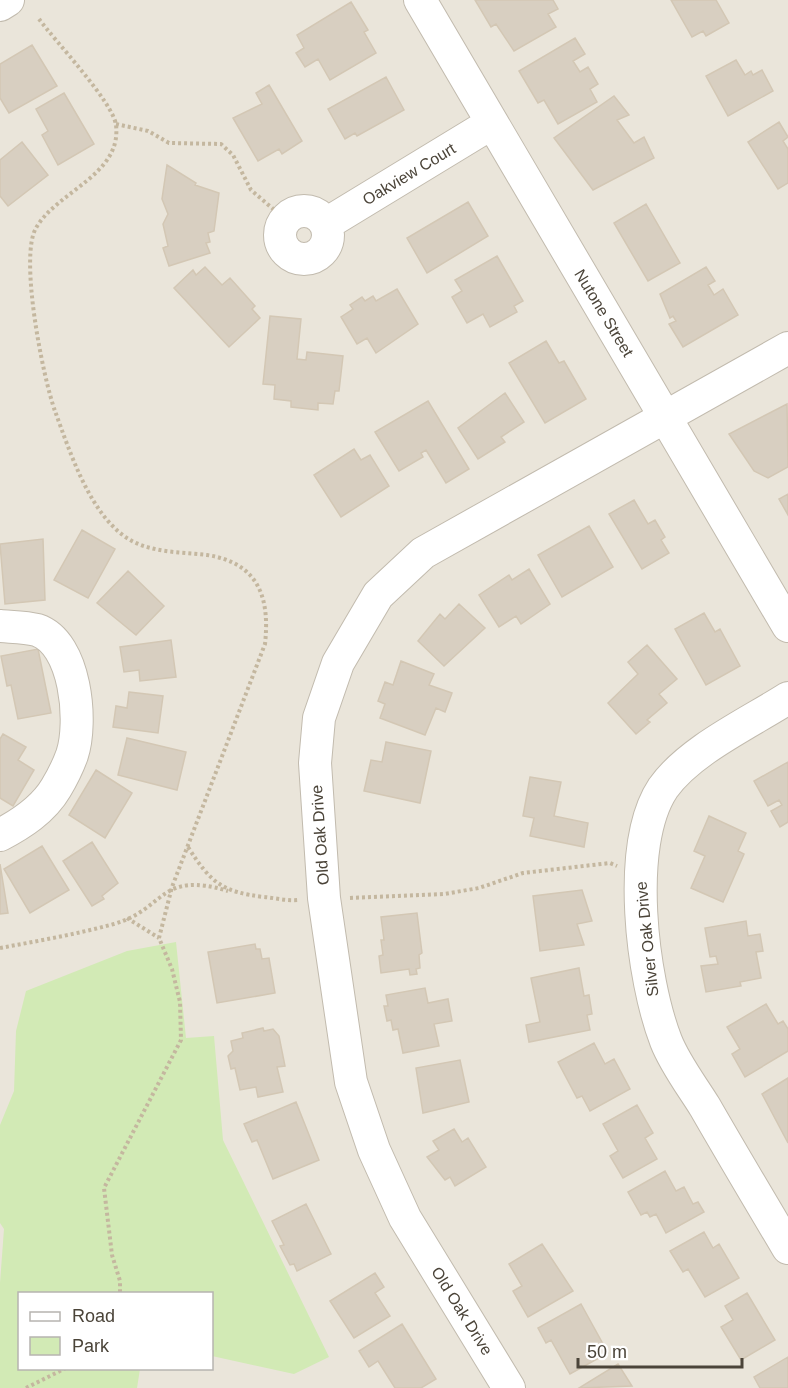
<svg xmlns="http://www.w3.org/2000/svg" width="788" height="1388" font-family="Arial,sans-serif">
<rect width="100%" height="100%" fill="#f6f3ec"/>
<path fill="#eae5da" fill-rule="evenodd" d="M0,0H788V1388H0ZM20,1294H212V1368H20Z"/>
<path fill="#d2eab5" d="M176,942L186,1038L214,1036L223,1140L329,1357L294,1374L212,1356V1294H20V1368L140,1369L137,1388H0V1283L4,1229L0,1223V1125L14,1091L16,1031L26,991L127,951Z"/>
<path fill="#d8cfc1" stroke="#d3c7b4" stroke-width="1.5" d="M475,0H553L558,9L548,14L556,27L514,51L496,24L491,27Z
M671,0H716L729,23L706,36L703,31L692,37Z
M351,2L368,30L364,32L376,53L330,80L318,59L305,67L296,53L304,48L297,35Z
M575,38L585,54L573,61L580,72L588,67L598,84L590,89L597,102L558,124L544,100L538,103L519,71Z
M32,45L57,86L9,113L0,98V64Z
M736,60L745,75L751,71L753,75L762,70L773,91L728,116L706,76Z
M386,77L404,110L357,136L355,133L345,139L328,109Z
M269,85L302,141L282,154L279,149L258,161L233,118L262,104L256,93Z
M64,93L94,144L58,165L42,135L48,131L36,109Z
M614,96L629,115L617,120L634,143L644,137L654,158L593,190L554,138Z
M779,122L788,137L783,141L788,149V183L778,189L748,142Z
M22,142L48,175L8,206L0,196V160Z
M167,165L196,183L195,185L219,193L214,231L208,233L210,242L206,243L210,253L169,266L163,248L168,246L163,224L168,214L162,199Z
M468,202L488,236L427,273L407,238Z
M646,204L680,263L648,281L614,223Z
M497,256L523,301L514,306L517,312L490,327L483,314L467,323L452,297L462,291L455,280Z
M205,267L222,285L230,278L255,306L252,309L260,318L229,347L174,288L193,270L196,275Z
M706,267L715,281L708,285L714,295L723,289L738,315L683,347L669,324L676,321L673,316L670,318L660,294Z
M397,289L418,324L376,353L367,338L357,344L341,317L353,309L350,305L362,297L365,301L373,296L376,301Z
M270,316L301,319L297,359L306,360L307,352L343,356L339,391H335L333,404L318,403V410L291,407V401L274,399L275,385L263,384Z
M546,341L559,363L564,361L586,399L545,423L509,363Z
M505,393L524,422L501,437L505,442L478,459L458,428Z
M428,401L469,469L446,483L426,450L421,453L423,457L399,471L375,432Z
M787,404L788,467L768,478L754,471L729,434Z
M354,449L361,460L370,455L389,486L341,517L314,475Z
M788,494V515L779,499Z
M634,500L648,524L655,520L665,537L661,540L669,553L642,569L609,514Z
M589,526L613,567L562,597L538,555Z
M82,530L115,549L88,598L54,580Z
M43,539L45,600L5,604L0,544Z
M529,569L550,604L521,624L516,616L499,627L479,595L509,575L512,580Z
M128,571L164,606L136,635L97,603Z
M459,604L485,628L444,666L418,641L440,614L445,619Z
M704,613L715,632L720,629L740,666L706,685L675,629Z
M171,640L176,677L140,681L139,670L124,672L120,647Z
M647,645L677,679L659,694L667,703L647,720L650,722L636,734L608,703L638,674L628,662Z
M38,649L51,713L18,719L11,685L7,686L1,656Z
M401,661L434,674L429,685L452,693L445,712L436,708L425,735L380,718L385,704L378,701L385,682L393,685Z
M129,692L163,696L158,733L113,727L116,706L127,708Z
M3,734L26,747L18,760L34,770L13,806L0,798V739Z
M127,738L186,752L177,790L118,775Z
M386,742L431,751L420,803L364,791L371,760L382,762Z
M788,762V822L780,827L771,811L782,805L779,800L768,806L754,781Z
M96,770L132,793L105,838L69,815Z
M530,777L561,782L554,816L588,823L584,847L530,836L534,818L523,816Z
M709,816L746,833L738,851L744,854L723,902L691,888L705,856L694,851Z
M92,842L118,883L102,896L104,899L92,906L63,861Z
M42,846L69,890L30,913L4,869Z
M0,864L8,913L0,914Z
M582,890L592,921L577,924L584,945L540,951L533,896Z
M417,913L422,953L419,955L420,968L416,969L417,974L410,975L409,969L381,973L379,956L383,955L381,940H384L381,917Z
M746,921L748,936L760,934L763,951L756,952L761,978L740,982L741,986L706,992L701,966L718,964L716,956L710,957L705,928Z
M255,944L256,949H260L262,959L269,958L275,993L217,1003L208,952Z
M579,968L584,996L589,995L592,1014L587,1015L590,1030L529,1042L526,1025L540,1022L531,978Z
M425,988L428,1003L448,999L452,1021L434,1024L439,1046L403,1053L398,1029L393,1030L391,1020L387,1021L384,1006H388L386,995Z
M766,1004L778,1024L783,1021L788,1029V1051L745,1077L732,1054L740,1049L727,1027Z
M263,1028L264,1031L273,1029L279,1036L285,1066L277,1067L283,1092L258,1097L256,1087L240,1090L235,1068L231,1069L228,1056L233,1051L231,1041L243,1038L242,1033Z
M594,1043L605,1064L614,1059L630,1089L590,1111L582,1096L577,1098L558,1062Z
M460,1060L469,1102L423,1113L416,1068Z
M788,1078V1143L762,1094Z
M296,1102L319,1160L273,1179L257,1140L252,1142L244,1124Z
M637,1105L653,1133L645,1138L657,1159L623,1178L610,1156L618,1151L603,1124Z
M454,1129L462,1142L468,1138L486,1167L455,1186L450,1177L445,1180L427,1157L439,1150L433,1141Z
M665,1171L676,1191L684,1187L693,1204L698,1202L704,1212L666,1233L656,1214L650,1217L647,1212L641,1215L628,1192Z
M306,1204L331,1254L297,1271L294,1264L290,1265L280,1246L284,1245L272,1221Z
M704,1232L713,1248L719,1244L739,1278L705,1297L688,1269L683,1272L670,1251Z
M542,1244L573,1291L528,1317L513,1291L522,1286L509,1264Z
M375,1273L384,1287L375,1293L390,1316L354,1338L330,1301Z
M747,1293L775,1340L741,1360L721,1327L733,1320L725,1306Z
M581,1304L608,1353L570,1374L551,1340L546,1343L538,1328Z
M402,1324L436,1379L421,1388H395L378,1361L369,1367L359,1351Z
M788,1357V1388H760L754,1377Z
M618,1364L632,1386L579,1388Z"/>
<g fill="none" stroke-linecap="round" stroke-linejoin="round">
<defs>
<path id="minor" d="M420,0L788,626
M0,5L8,0
M280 235a24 24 0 1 1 48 0a24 24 0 1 1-48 0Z
M326,224L492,123
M0,626C11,627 26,627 37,630C76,643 83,722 72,755C68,766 62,778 56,788C43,810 21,824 0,835
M788,698C749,723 690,750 663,788C625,845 642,979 666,1041C675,1064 692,1086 705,1107C732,1154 760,1201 788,1248
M509,1388L405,1218L374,1150L351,1082L324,898L315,763L319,718L338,663L378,595L423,553L788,348"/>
</defs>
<use href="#minor" stroke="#c2bbae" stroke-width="34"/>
<path stroke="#c4b79f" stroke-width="4" stroke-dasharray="3 3" stroke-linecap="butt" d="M39,19C55,41 113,102 116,125C122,175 57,191 36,228C19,257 43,378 55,411C70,452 91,519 132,541C155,553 182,552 207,555C259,563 270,598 265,644L172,887L159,938L172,969L180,1002L181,1040L104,1188L112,1255L120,1281V1294
M116,124L148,131L169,143L221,144L233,155L251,190L286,220
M188,847C211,883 222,892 264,897C275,898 287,901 298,900
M350,898L444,894L479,888L523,873L610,863L617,866
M127,918L159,938
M0,948C38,941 77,934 114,924C166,909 159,870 228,891
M26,1388L66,1368"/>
<use href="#minor" stroke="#fff" stroke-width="32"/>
</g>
<g text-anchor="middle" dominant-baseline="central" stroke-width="6" stroke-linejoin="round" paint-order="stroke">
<g font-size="16" fill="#4b4439" stroke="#fff">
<text transform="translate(409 174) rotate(-31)">Oakview Court</text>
<text transform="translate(604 313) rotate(59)">Nutone Street</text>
<text transform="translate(320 835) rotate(-94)">Old Oak Drive</text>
<text transform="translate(647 939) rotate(-96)">Silver Oak Drive</text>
<text transform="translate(462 1311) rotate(58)">Old Oak Drive</text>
</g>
</g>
<rect x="18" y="1292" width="195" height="78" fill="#ffffff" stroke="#b7b4b0" stroke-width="1.5"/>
<rect x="30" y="1312" width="30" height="9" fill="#ffffff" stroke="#b7b4b0" stroke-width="1.5"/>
<text x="72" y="1322" font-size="18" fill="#4b4439">Road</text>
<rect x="30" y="1337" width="30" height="18" fill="#d2eab5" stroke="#b7b4b0" stroke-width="1.5"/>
<text x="72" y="1352" font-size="18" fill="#4b4439">Park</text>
<path d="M578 1358v9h164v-9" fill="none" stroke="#4b4439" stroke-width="3"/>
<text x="587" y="1358" font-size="18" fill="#4b4439" stroke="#ffffff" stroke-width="4.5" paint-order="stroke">50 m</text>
</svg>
